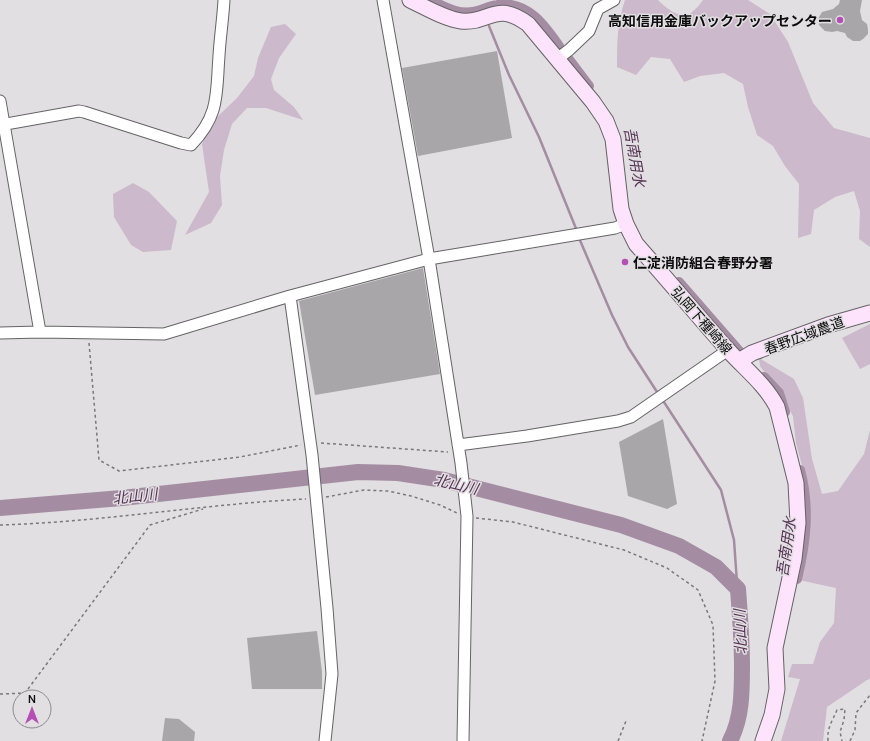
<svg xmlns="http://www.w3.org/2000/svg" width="870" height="741" font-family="Manrope,'Noto Sans JP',sans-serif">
<rect width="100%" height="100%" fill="#e1dfe1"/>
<path fill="#ccb9cb" d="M625,0H658C666,8 681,21 692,12C696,9 700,4 703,0H748L770,14L788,42L813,103L834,128L870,138V247L859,239L860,211L854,191L835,197L814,210L811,234L798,238L799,184L785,166L773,146L757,135L748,107L743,84L724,73L700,76L684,82L670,59L651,57L636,75L617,67C617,42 617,24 625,0Z
M285,24L296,34L279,58L271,79L274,90L294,107L303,120L266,108H247L232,124L224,150L220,176L222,205L211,223L185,235L209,192L202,144L213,121L237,98L254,76L258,58L271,27Z
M133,183L149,192L177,221L171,250L143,252L131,245L114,217L113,194Z
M870,324V364L860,369L842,338Z
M759,358L794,379L803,398L812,459L822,494L838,491L864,454L870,430V679L867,680L827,707L823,741H781L800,679L788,677L792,664H813L820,642L834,623L836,588L799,580L803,548L809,514L804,473L796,443L793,416L776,388L760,366Z"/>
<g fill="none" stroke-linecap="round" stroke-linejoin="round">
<path stroke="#a48da3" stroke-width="2.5" d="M489,26L509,75L539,137L577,231
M579,238L612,315L628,347L659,395
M662,399L721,490L734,540L737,583L738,589"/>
<path stroke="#a48da3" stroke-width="10" d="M430,0C443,6 458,15 473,12C481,11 489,6 497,5C528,0 546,27 561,49C571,62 580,74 589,86
M679,282L740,352
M764,377L779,393L785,412
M797,579C806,542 810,507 800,470"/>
<path stroke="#a48da3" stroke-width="16" d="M0,508L122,498L358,472L398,473L444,480L621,525L679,546L716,567L738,589C740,615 742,640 742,666C742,692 742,718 730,741"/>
</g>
<path fill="#a9a6a9" d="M840,0H862L860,11L862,20L867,24L868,29V34L863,39L860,41H853L847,37L845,33L837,31L832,32L825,31L819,25L818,19L822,12L833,9L839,4Z
M497,51L512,138L418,156L402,68Z
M423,268L440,374L315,395L299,301Z
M663,419L677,504L667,509L628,496L619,442Z
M317,631L322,672V689H252L247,638Z
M165,718L179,719L195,732L194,741H162Z"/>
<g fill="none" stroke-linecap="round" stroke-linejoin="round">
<defs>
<path id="street" d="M383,0L429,259L461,463L467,516L463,741
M557,59L569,50L589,31L598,9L614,0
M0,101L40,332
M0,125L79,111L84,112L181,143L191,145C220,115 216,94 219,56C220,37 223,19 224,0
M290,296L312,455L327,608L332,674L325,741
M0,333L40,332L164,334L290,296L429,259L615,228L626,224
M458,445L527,436L618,421L631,417L728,350"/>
<path id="secondary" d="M410,0C425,7 445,19 461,21C490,24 495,0 528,24L593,102L606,121L613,139L621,209L626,224L636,244C667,279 697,315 728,350C745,369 765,384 777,407L796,483L798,523L794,559L775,648L777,689L772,715L763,741
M739,361L752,353L828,325L870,313"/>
</defs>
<use href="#street" stroke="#656365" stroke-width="13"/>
<use href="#secondary" stroke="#656365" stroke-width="17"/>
<path stroke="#7a797a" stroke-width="1.5" stroke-dasharray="3 3" stroke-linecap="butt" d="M89,343L99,460L119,471L240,457L301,445
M321,443L448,452
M326,497L364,490L388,491L411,496L440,505L457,513
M476,518L513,522L624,550L667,568L698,590L713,625L715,681L702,741
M0,525C102,522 204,504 306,499
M0,694L25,693L150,525L203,509
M618,741L626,721
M828,741C827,727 832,722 837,710L845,709L844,720L840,732L842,741
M850,741L855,730L856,713L870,695"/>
<use href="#street" stroke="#fff" stroke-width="11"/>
<use href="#secondary" stroke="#fde4fc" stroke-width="15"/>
</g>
<g fill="#b44fb5" stroke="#e1dfe1" stroke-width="1.5">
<circle cx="840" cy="20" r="4"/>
<circle cx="625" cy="262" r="4"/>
</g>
<g text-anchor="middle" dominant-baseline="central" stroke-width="3" stroke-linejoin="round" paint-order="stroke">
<g font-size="14" font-weight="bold" fill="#0e0d0e" stroke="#e1dfe1" text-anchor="end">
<text x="832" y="20">高知信用金庫バックアップセンター</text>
<text x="633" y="262" text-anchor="start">仁淀消防組合春野分署</text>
</g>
<g font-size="14" fill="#0e0d0e" stroke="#e1dfe1">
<text transform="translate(702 320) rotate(49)">弘岡下種崎線</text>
<text transform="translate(804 335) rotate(-20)">春野広域農道</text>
</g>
<g font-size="15" font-style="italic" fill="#563255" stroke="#e1dfe1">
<text transform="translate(635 157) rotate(80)">吾南用水</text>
<text transform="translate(456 484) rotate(13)">北山川</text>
<text transform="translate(135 496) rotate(-6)">北山川</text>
<text transform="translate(786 547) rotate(-82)">吾南用水</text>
<text transform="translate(740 632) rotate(-92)">北山川</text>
</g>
</g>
<g transform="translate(32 709)"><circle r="19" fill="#e1dfe1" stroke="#8d8b8d"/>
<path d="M0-3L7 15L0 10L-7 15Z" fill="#b44fb5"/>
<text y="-6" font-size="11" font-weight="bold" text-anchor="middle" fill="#0e0d0e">N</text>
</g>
</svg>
